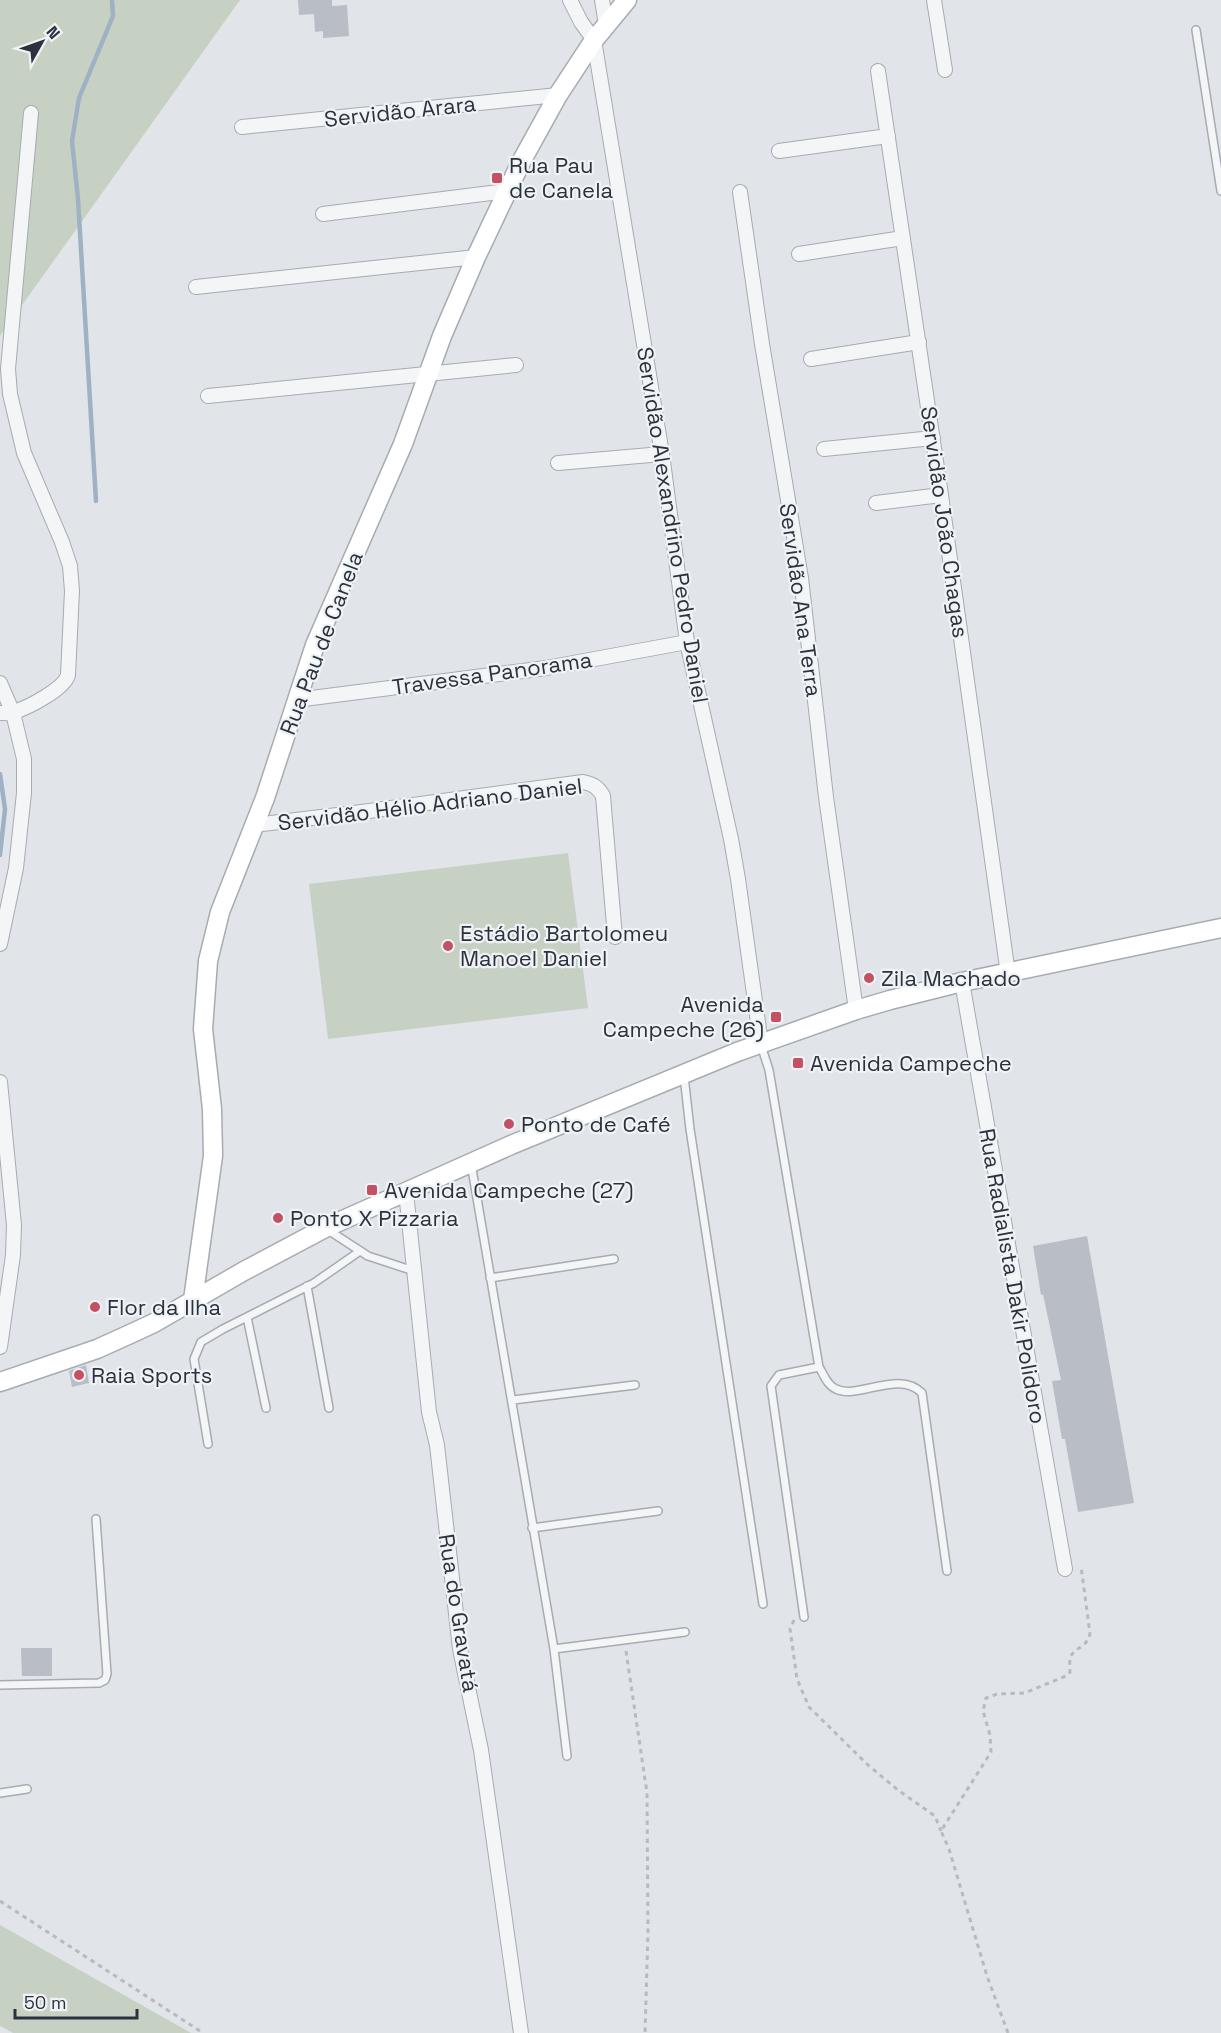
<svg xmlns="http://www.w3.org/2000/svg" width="1221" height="2033" font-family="'Space Grotesk',sans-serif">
<rect width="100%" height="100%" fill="#e1e4e8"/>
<path fill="#c7d1c3" d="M0,0H240L0,336Z
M568,853L588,1008L328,1039L309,884Z
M0,1925L191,2033H13L0,2026Z"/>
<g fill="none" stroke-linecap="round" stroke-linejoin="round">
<path stroke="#9fb2c5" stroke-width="4.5" d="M96,501L78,199L72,141L79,98L113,16L112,0
M0,774L5,809L0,855"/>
</g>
<path fill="#b9bdc5" d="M298,0H332V6L347,5L349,36L323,38V31L315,32L314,14L299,15Z
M1087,1236L1134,1503L1078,1512L1065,1439H1062L1052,1381L1061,1380L1043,1294L1041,1295L1033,1246Z
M86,1365L89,1383L72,1387L69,1371Z
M21,1648H52V1676H22Z"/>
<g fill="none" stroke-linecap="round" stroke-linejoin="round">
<defs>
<path id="lane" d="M1196,30L1221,191
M761,1045L769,1070L819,1367L779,1375L771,1386L804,1617
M684,1076L690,1129L763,1604
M471,1163L554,1649L567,1756
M328,1230L368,1256L414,1271
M490,1278L614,1259
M307,1286L329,1408
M247,1317L266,1408
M819,1367C824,1375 827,1385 836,1389C858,1400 899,1369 922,1393L947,1571
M513,1400L635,1385
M208,1444L194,1359L201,1342L223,1329L314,1283L360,1251
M532,1528L658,1511
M554,1649L685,1632
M0,1685L99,1683L105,1680L107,1674L96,1519
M0,1793L27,1789"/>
<path id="street" d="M570,0L581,22L594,40L662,454L687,642L731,839L738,879L761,1044
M602,0L606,25
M934,0L945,70
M878,71L941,495L1008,974
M242,127L558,95
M779,151L888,136
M740,192L762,344L801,578L826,797L856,1010
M323,214L507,191
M799,254L903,238
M196,287L476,257
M811,359L919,342
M208,396L516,365
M824,449L933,438
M558,463L662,454
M876,503L941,495
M0,683L13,713L24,759V793L16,868L0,944
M296,700L546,668L687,642
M0,713C5,713 10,714 14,712C29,707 64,689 68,675L72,591L70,566L62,542L24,453L10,394L8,369L31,113
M254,825L354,813L583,782C593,784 598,787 603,796L615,937
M962,982L1065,1569
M0,1082L14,1225L13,1255L0,1347
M406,1192L429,1412L437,1445L460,1649L481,1750L521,2033"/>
<path id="secondary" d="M193,1300L213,1156L212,1109L203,1029L208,961L220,912L265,798L315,645L403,444L442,336L476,257L521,162L558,95L594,40L627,0
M0,1382L97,1349L128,1335L154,1323L244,1271L325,1228L511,1145L737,1052L856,1010L890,1000L962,982L1221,928"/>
</defs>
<use href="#lane" stroke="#a7abb2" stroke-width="10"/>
<use href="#street" stroke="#a7abb2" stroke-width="16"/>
<use href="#secondary" stroke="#a7abb2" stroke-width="21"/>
<path stroke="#b7bac0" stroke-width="3" stroke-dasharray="4.5 4.5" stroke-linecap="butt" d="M794,1620L790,1629L797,1679L809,1707L868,1765L898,1790L935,1816L941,1831
M626,1651L647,1793L648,1932L645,2033
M0,1901L203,2033
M1008,2033L987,1976L949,1849L941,1831L991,1752L990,1735L983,1711L986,1698L997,1694L1025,1693L1068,1675L1070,1672C1067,1642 1084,1655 1090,1634L1081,1566"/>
<use href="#lane" stroke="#f3f5f7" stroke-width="7"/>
<use href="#street" stroke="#f3f5f7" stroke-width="14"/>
<use href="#secondary" stroke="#fff" stroke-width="18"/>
</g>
<g fill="#c25164" stroke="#f0f3f6" stroke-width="2">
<rect x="491" y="172" width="12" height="12" rx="3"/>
<circle cx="448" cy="946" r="6"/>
<circle cx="869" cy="978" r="6"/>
<rect x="770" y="1011" width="12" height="12" rx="3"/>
<rect x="792" y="1057" width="12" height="12" rx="3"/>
<circle cx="509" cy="1124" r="6"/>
<rect x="366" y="1184" width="12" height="12" rx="3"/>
<circle cx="278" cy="1218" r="6"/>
<circle cx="95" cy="1307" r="6"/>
<circle cx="79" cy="1375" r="6"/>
</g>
<g text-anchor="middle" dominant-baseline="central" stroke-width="4.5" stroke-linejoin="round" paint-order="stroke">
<g font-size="22" fill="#2b323e" stroke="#f0f3f6">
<text transform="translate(400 111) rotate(-6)">Servidão Arara</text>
<text transform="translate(945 522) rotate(82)">Servidão João Chagas</text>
<text transform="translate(673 525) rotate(81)">Servidão Alexandrino Pedro Daniel</text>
<text transform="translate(801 600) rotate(82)">Servidão Ana Terra</text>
<text transform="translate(321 643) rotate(-69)">Rua Pau de Canela</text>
<text transform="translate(492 673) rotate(-8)">Travessa Panorama</text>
<text transform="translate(430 804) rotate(-7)">Servidão Hélio Adriano Daniel</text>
<text transform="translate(1013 1276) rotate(80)">Rua Radialista Dakir Polidoro</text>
<text transform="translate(459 1613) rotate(81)">Rua do Gravatá</text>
</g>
<g font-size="22" fill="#2b323e" stroke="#f0f3f6" text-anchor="start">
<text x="509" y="165">Rua Pau<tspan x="509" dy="25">de Canela</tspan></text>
<text x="460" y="933">Estádio Bartolomeu<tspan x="460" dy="25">Manoel Daniel</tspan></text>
<text x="881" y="978">Zila Machado</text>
<text x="764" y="1004" text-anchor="end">Avenida<tspan x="764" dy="25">Campeche (26)</tspan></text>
<text x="810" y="1063">Avenida Campeche</text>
<text x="521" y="1124">Ponto de Café</text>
<text x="384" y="1190">Avenida Campeche (27)</text>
<text x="290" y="1218">Ponto X Pizzaria</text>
<text x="107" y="1307">Flor da Ilha</text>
<text x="91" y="1375">Raia Sports</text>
</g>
</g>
<g transform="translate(42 42) rotate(50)" stroke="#f0f3f6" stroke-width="4.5" paint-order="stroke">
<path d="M0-4.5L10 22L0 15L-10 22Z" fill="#2b323e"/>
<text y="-9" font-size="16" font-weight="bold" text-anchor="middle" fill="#2b323e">N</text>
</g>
<path d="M15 2009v9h122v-9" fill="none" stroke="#2b323e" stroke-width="3"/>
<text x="24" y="2009" font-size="18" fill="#2b323e" stroke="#f0f3f6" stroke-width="4.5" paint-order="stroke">50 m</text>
</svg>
